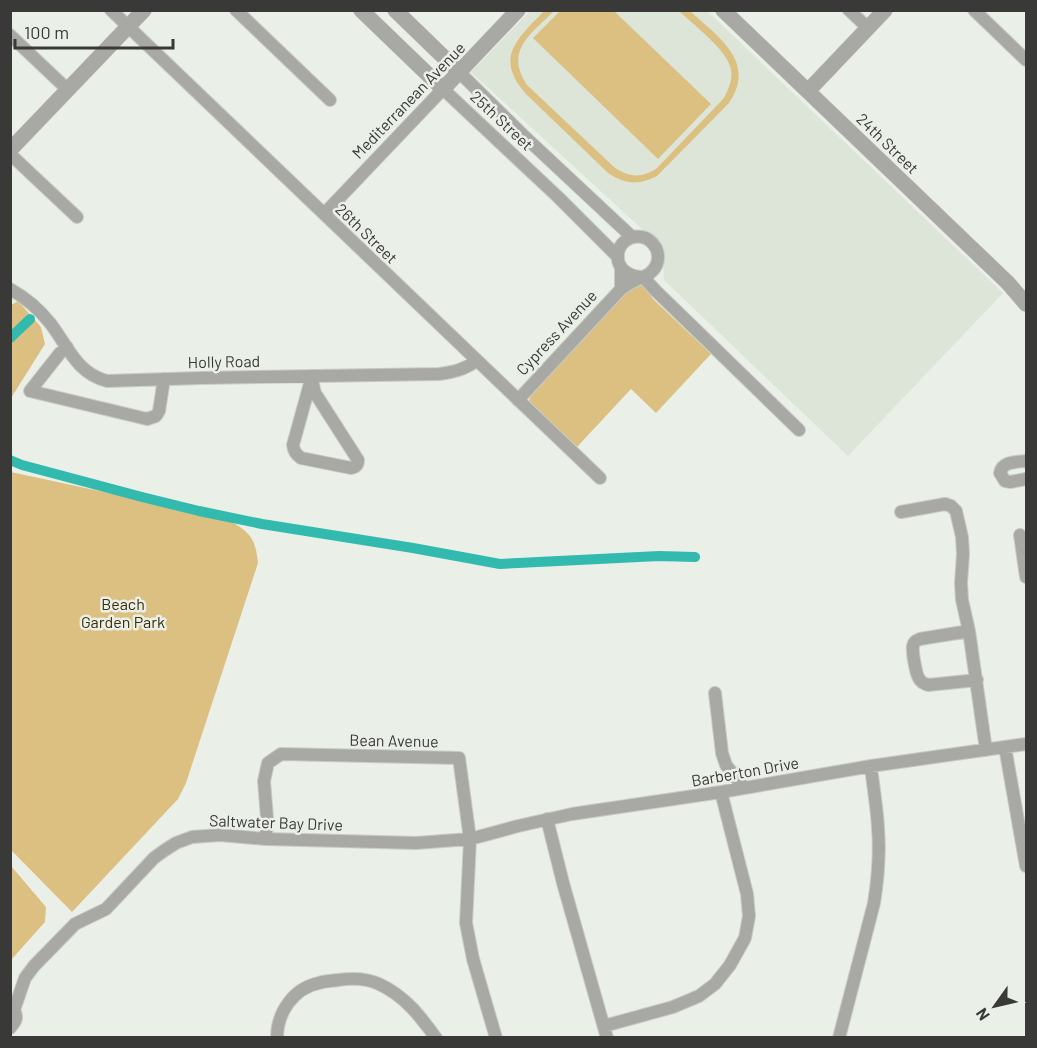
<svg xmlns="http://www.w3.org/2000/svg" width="1037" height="1048" font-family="Barlow,sans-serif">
<rect width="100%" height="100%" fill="#eaefe8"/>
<path fill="#dce5d8" d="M530,11H707L1003,293L848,456L664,280L663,259L655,241L471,72Z"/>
<path fill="#dcc081" d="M544,11H554C531,34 504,51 527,85L614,167C628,177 642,179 657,168L724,98C729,88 734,77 730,66C725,49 693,24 679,11H690C718,37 757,61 729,103L657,176C639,186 623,184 607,172L526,94C494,58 517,39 544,11Z
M560,11H614L711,104L658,159L533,38Z
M643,283L653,299L711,354L656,413L631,389L577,447L530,405C528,400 530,397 533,393L632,285Z
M18,301L41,327L45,344L11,398V305Z
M11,472L225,518C249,532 255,535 258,563L186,783L178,799L72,912L11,850Z
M11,866L46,907L45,922L11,960Z"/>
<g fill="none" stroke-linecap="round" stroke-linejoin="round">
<path stroke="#33baaf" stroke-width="10" d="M10,338L30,319
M10,460L22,465L142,497L199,511L262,524L413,548L500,564L659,556L695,557"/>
<defs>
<path id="minor" d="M111,10C274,167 437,323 600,478
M236,10L330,100
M849,10L868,28
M974,10L1026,60
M10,35L68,90
M459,72L524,136L632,237
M10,154L77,217
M324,214L443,89L558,197L618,257
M621,268V289C627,285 632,282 638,279C642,277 647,276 650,273C658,267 660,257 656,248C653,243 648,238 642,237C615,232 605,274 641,277
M643,277L656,291L799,430
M10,289C26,298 39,309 50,323C68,346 76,373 107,381L200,378L439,374C453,372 464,370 476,361
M67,347L60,353L30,391L147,419L156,416L159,411L164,379
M312,376L313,385L315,393L358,460C358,465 356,467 351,468L301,458C296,454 294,452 293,445Z
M518,400L621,289
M1026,461C1017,462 1002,461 1000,473L1005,481L1010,482L1026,479
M901,512L945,504L951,506L956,511L962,537L963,554L961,583L962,600L969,631L986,750
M1020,535L1026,577
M969,631L920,639C916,641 914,641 913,646C912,652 916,676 920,680C923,684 924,683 928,685L977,680
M715,693L722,753L726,765L743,787
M1005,747L1026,866
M547,819L563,883L607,1038
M266,839L267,818L264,781L268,763L281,754L459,758L470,839L466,923L473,959L496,1038
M14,1010L25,978L34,966L75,924L106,909L154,858L165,850L176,843L192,837L220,835L266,839L416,843L470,839L518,826L572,814L721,792L871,766L1026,744
M10,1013L14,1010C18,1018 16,1021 10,1028
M604,1026L673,1007L699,996L715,984L730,965L745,938L749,916L747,894L721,792
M277,1038C277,1012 294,988 319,983C325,981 332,981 338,980C352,978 366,978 379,984C405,996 420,1016 436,1038
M839,1038L874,903C878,878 880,853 878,828C877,807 873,787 871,766"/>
<path id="tertiary" d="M361,10L443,89L518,10
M395,10L459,72
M723,10L1008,283L1026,304
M808,91L885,10
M10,150L144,10"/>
</defs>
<use href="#minor" stroke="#c7cbc5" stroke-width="14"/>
<use href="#tertiary" stroke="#c7cbc5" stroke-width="16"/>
<use href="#minor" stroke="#a8a8a5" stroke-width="12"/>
<use href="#tertiary" stroke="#a8a8a5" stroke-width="15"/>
</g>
<g text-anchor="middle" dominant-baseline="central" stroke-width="5" stroke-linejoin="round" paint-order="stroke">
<g font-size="16" fill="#393a38" stroke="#eaefe8">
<text transform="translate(408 100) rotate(-46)">Mediterranean Avenue</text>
<text transform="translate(502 120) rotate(43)">25th Street</text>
<text transform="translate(888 143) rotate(44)">24th Street</text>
<text transform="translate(367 233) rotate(44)">26th Street</text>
<text transform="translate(556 332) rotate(-47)">Cypress Avenue</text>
<text transform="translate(224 361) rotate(-1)">Holly Road</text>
<text transform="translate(394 740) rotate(1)">Bean Avenue</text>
<text transform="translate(745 771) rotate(-10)">Barberton Drive</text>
<text transform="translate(276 822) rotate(2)">Saltwater Bay Drive</text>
</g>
<g font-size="16" fill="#3c2d06" stroke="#eaefe8">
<text x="123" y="603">Beach<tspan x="123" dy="18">Garden Park</tspan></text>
</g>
</g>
<rect width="1037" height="1048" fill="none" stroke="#393a38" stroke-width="24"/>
<g transform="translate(995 1006) rotate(236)" stroke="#eaefe8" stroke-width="4.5" paint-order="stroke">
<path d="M0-4.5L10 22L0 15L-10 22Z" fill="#393a38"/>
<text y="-9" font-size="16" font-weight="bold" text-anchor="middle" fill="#393a38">N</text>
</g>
<path d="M15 39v9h158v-9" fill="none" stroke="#393a38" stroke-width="3"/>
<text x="24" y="39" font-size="18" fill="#393a38" stroke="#eaefe8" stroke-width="4.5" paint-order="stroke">100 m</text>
</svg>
